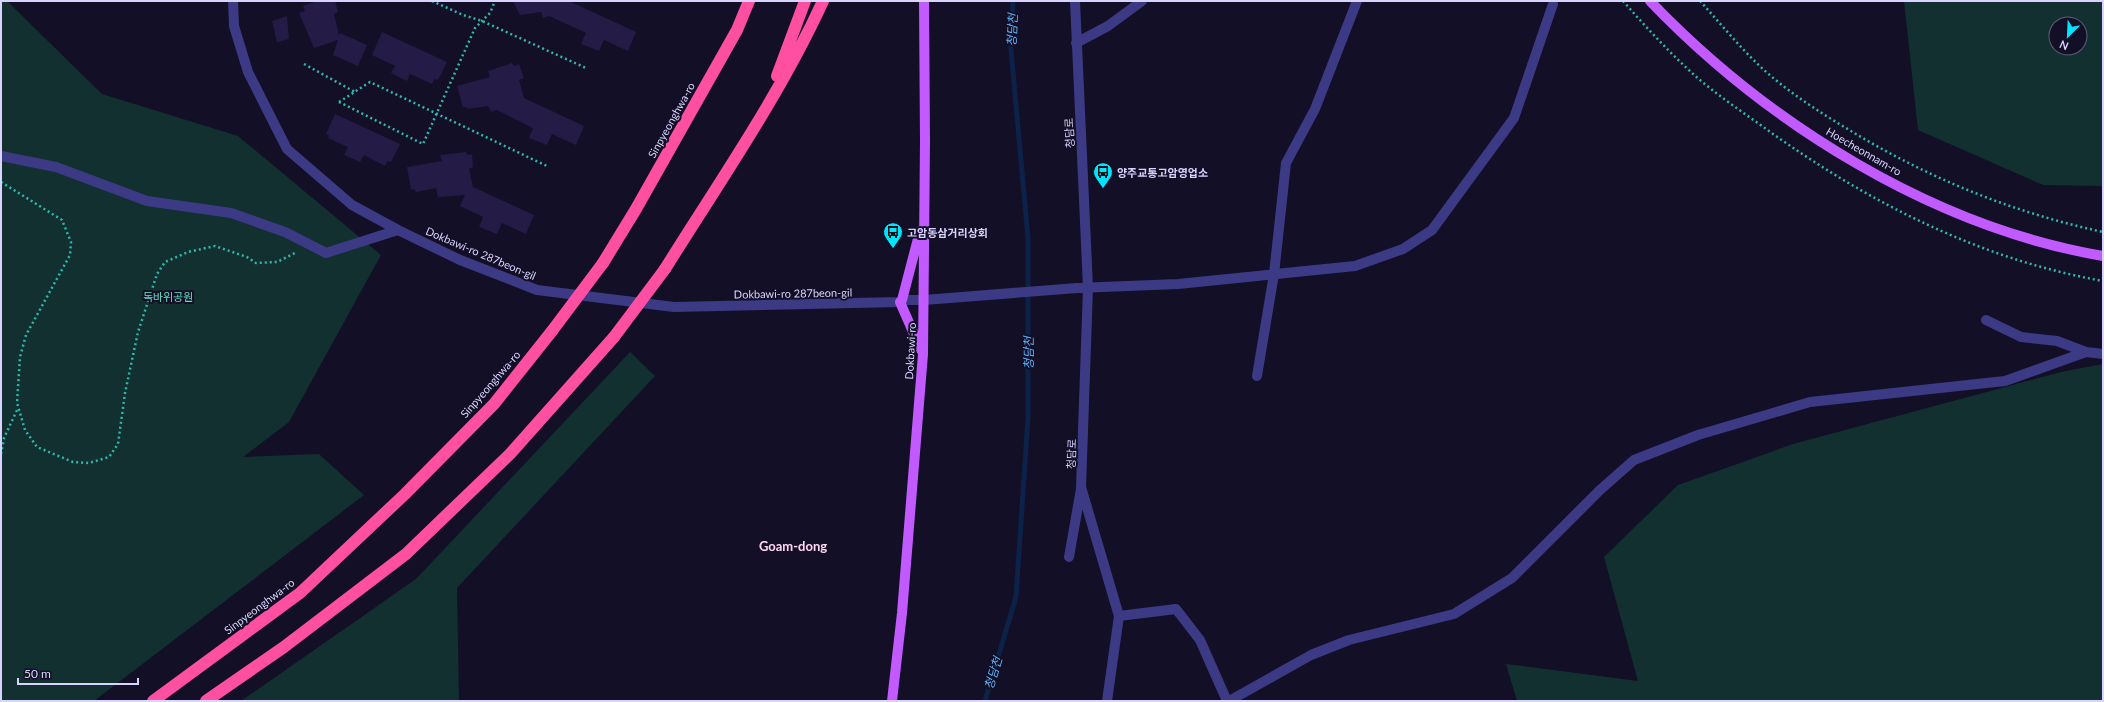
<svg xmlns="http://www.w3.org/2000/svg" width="2104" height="702" font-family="Lato,'Noto Sans KR',sans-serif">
<rect width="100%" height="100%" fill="#130f26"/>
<path fill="#12302f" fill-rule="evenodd" d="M1,1H7L102,94L238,136L381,255L289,422L243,457L319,454L364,495L94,701H1Z
M1904,1H2103V186L2043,185L1918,130ZM2056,24H2080V48H2056Z
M630,352L655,376L457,588L459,701H241L416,579Z
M2103,364V701H1517L1506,664L1638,681L1604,557L1678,485L1793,444L2061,372Z"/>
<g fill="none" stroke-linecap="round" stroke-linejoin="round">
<path stroke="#0c2248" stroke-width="5" d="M985,701L1016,597L1028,418V238L1011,50L1013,1"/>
</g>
<path fill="#241b47" d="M317,1H335L338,12L334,14L339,35L340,33L367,45L358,66L333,55L338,40L314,48L299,13L305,11L303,6Z
M513,1H569L636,32L628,51L604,40L599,51L581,44L586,33L549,16L543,18L541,12L520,15Z
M287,16L289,39L277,42L272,21Z
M382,32L447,62L438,80L434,79L432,84L410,74L407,81L391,73L395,66L372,55Z
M512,63L514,66L519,64L524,78L519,80L524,98L584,126L576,145L552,134L547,145L529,138L533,128L497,110L491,112L488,106L468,109L466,107H463L457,86L490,77L488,71Z
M335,114L400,144L391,162L387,161L385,166L364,155L360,162L344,155L348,147L328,138L329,135L326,134Z
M466,152L468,155L472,154L473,167L469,169L473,187L534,215L526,234L502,223L497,234L479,227L483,217L460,206L465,195L438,197L436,188L416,192L414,189L411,190L407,167L442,161L440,155Z"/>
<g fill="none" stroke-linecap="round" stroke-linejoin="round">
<path stroke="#2fb8b0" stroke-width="2.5" stroke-dasharray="2 3" stroke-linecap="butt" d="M432,1L463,15L482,21L586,68
M1623,1C1645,26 1667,50 1692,73C1713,92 1738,109 1762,126C1864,200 1978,259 2103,281
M1700,1C1721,24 1741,49 1764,70C1792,95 1824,115 1856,134C1933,180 2015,213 2103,232
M304,64L355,92
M339,102L423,144L475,28L490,13L495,1
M339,102L370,82L549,167
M1,182L62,220L71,242L70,255L26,335L20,357L17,403L25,430L37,447L73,462L89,463L109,457L118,444L125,393L138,332L157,274L165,262L188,252L215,246L247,257L256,263L277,262L297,252
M1,454L4,438L18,408"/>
<path stroke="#3d3a85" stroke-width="10" d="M233,1L234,26L248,72L287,149L352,205L398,230L460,260L537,290L674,307L900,302L902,300H924L1077,288L1178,284L1355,266L1403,249L1432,230L1514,118L1553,4
M1075,1L1088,288L1081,487L1119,616L1107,701
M1076,43L1108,26L1142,1
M1,156L56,167L147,201L231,213L285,232L326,253L398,230
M1986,320L2021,337L2057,341L2086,352
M1257,376L1274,274L1286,163L1315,109L1357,1
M1069,557L1081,489
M1119,616L1176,609L1200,640L1227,701
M1229,701L1311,655L1349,640L1454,614L1512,578L1600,490L1634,460L1698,435L1810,402L2005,381L2086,352L2103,354"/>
<path stroke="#c25bff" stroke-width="10" d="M1650,1C1768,124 1933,227 2103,256
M902,300L920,231
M900,302L921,350
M892,701L902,613L923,354L925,141L924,1"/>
<path stroke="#ff4fa3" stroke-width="12" d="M777,76L805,1
M603,263L636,209L737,30L749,1
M665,269C720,181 780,95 823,1
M153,701L300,593L405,494L494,404L552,331
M206,701L284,647L406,554L510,454L614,337"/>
<path stroke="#ff4fa3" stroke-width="12" d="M552,331L603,263
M614,337L665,269"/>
</g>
<defs>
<symbol id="bus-pin" viewBox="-11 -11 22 30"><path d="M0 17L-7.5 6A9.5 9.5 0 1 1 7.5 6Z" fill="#00e5ff" stroke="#130f26"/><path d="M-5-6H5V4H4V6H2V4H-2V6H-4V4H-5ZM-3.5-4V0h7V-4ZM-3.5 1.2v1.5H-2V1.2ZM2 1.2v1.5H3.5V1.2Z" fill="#111"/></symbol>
</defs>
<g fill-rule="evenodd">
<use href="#bus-pin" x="1092" y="161" width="22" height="30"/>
<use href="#bus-pin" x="882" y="221" width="22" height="30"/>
</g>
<g text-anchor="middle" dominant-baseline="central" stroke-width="4" stroke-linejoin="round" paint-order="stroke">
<g font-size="11" fill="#d9d4ff" stroke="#130f26">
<text transform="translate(671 120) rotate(-61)">Sinpyeonghwa-ro</text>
<text transform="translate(1069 133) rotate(-93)">청담로</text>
<text transform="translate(1864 151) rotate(30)">Hoecheonnam-ro</text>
<text transform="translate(481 253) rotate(23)">Dokbawi-ro 287beon-gil</text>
<text transform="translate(793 293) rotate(-1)">Dokbawi-ro 287beon-gil</text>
<text transform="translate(910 351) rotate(-87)">Dokbawi-ro</text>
<text transform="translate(490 384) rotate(-49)">Sinpyeonghwa-ro</text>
<text transform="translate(1071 454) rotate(-88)">청담로</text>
<text transform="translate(259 606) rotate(-37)">Sinpyeonghwa-ro</text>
</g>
<g font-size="11" font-weight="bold" fill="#d9d4ff" stroke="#130f26" text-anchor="start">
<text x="1117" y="172">양주교통고암영업소</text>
<text x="907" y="232">고암동삼거리상회</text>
</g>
<g font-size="11" fill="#5fe0c0" stroke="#130f26">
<text x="168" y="296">독바위공원</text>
</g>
<g font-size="12" font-style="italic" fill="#62b6ff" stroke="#130f26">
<text transform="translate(1012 30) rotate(-87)">청담천</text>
<text transform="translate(1028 353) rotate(-90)">청담천</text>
<text transform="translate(993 673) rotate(-73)">청담천</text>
</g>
<g font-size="13" font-weight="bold" fill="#ffd6f0" stroke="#130f26">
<text x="793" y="546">Goam-dong</text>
</g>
</g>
<rect width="2104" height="702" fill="none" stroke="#d9d4ff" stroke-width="4"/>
<g transform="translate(2068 36) rotate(204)"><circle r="19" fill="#130f26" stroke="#625e7d"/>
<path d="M0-3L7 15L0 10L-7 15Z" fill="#00e5ff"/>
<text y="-6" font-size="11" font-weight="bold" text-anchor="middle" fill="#d9d4ff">N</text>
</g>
<path d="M18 678v6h120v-6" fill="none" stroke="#d9d4ff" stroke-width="2"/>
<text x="24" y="678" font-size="12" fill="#d9d4ff" stroke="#130f26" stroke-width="3" paint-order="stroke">50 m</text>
</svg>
